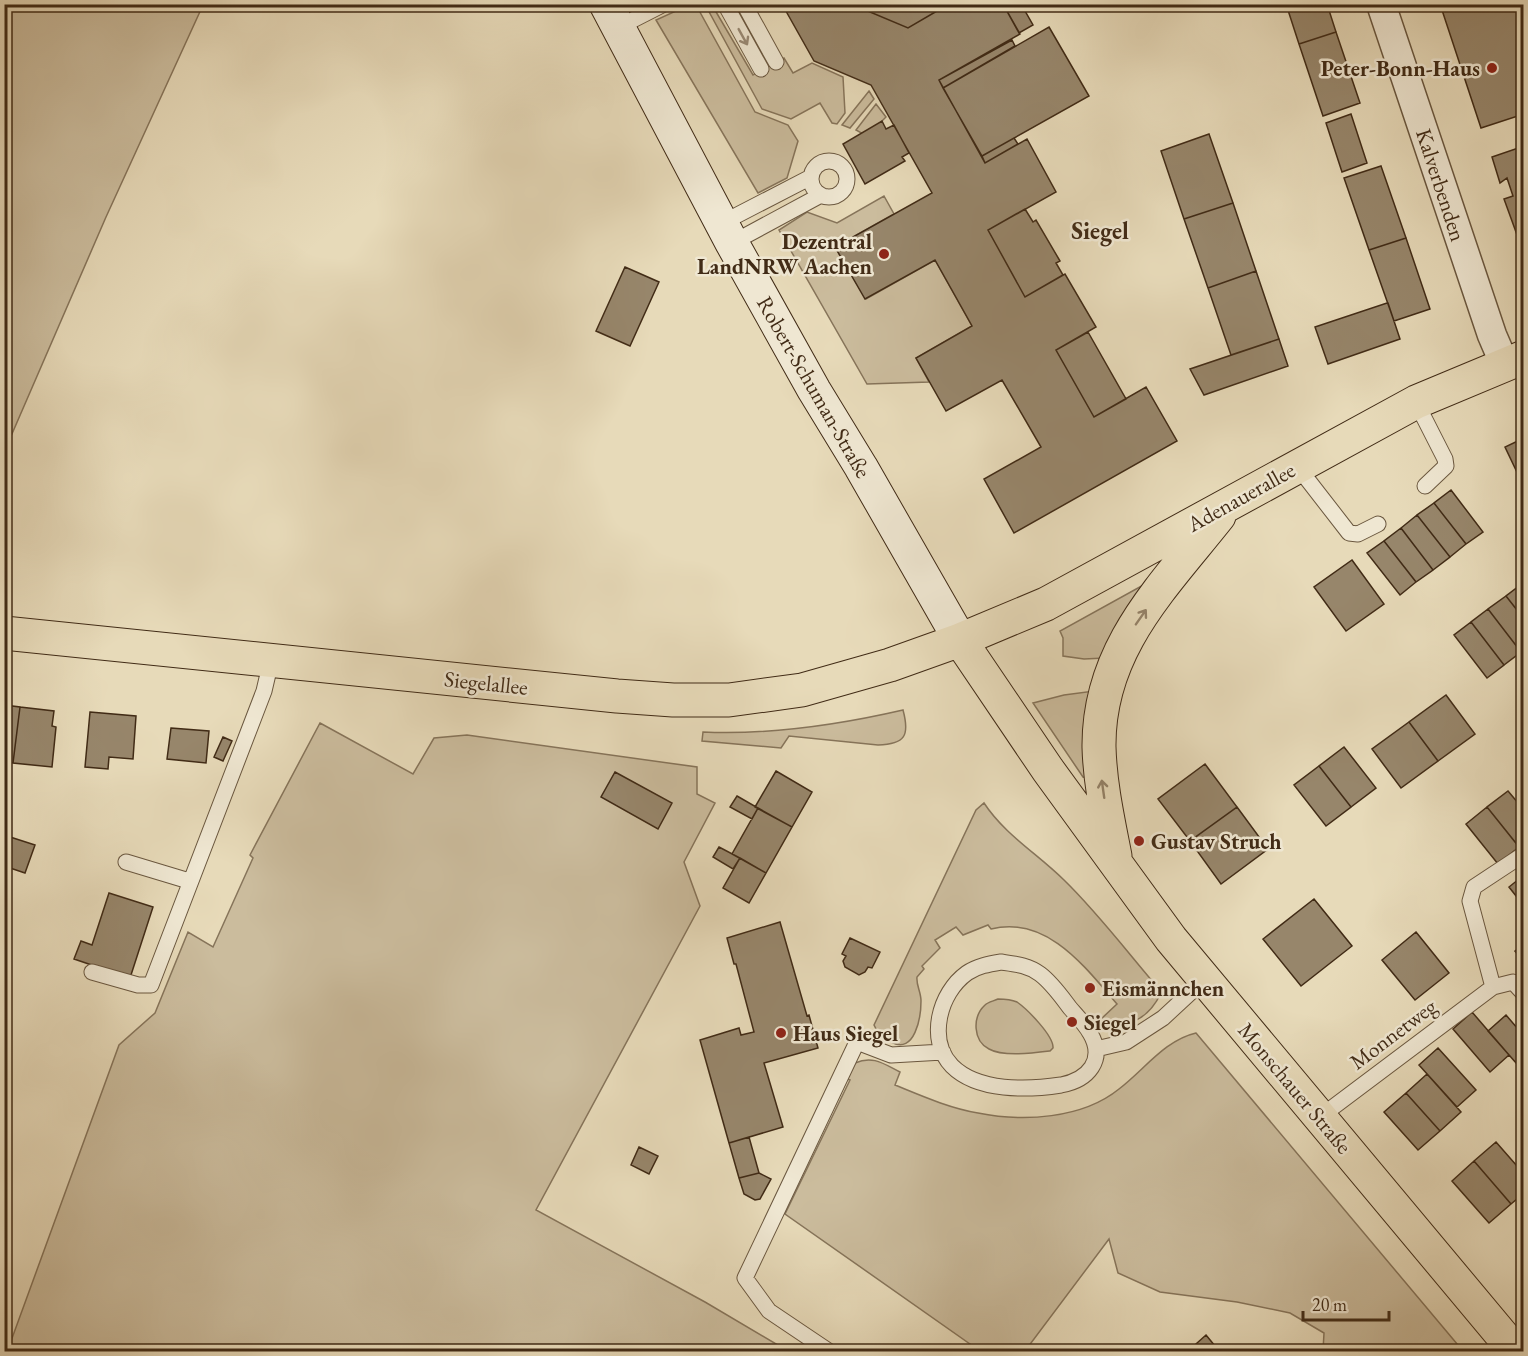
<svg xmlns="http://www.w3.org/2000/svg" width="1528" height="1356" font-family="'EB Garamond',serif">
<rect width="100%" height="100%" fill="#e7dab9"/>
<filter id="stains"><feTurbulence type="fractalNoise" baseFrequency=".00333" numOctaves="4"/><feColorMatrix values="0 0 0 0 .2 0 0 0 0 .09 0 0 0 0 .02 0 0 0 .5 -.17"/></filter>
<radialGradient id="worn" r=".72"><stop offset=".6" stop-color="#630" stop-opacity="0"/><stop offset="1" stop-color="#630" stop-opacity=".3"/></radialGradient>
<path fill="#cbbc9d" stroke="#86745a" stroke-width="1.5" d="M4,5H203L106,217L5,450Z
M689,5H696L755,112L788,125L798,141L787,178L758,193L656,20Z
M712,5L753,75L784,58L793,73L812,63L843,77L845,113L837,124L832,123L820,103L791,119L762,109L707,8Z
M869,91L874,99L850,128L842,125Z
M876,104L886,117L878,125L863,134L856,130Z
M884,196L894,214L835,247L866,299L935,260L972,326L916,358L929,382L867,384L779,230L807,212L837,223Z
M1147,583L1105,658L1084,659L1063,656V638L1060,631Z
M1094,691L1087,778L1083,777L1033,703L1064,695Z
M903,710C910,736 905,744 878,745L789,736L781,748L702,741L703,732C771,735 838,725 903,710Z
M320,723L413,774L434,738L467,735L697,767V794L715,803L684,862L700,906L536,1210L705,1302L788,1351L7,1352L119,1045L155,1013L188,932L213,947L253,858L250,855Z
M984,803C1005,835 1038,854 1064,880C1098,913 1128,953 1159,989L1161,993C1149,1018 1128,1031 1101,1019L1117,1004C1085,967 1047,915 991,929L988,925L963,935L956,927L935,940L940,948L922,966L924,969L917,977C916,985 921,992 921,1001C921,1017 915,1055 891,1042C884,1038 877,1033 874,1025L976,810Z
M998,999C1005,999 1010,999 1017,1002C1027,1009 1054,1036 1053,1048L1050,1051C1034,1053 1003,1057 989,1049C973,1041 972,1017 985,1005C988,1002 994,1001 998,999Z
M1196,1033L1463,1351H1323L1324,1333L1290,1313L1237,1302L1160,1292L1118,1273L1109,1239L1025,1351H980L785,1214L850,1080L847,1079L855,1063C873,1055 884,1064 900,1072L895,1085C922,1096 949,1108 978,1113C1023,1122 1082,1119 1119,1089C1144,1070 1165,1040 1196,1033Z"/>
<path fill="#97866b" stroke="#412b16" stroke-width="1.5" d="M782,4H851L908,28L949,4H1003L1020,34L939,80L985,163L1027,139L1056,192L988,230L1025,297L1065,274L1096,327L1056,350L1094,417L1146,387L1177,441L1014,533L984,479L1041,447L1002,380L946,411L916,358L972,326L935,260L865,299L835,247L932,193L871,85L814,61Z
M851,4H949L908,28Z
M1003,4H1021L1033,25L1019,33Z
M1286,4H1327L1336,32L1299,44Z
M1440,4H1518L1524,21V114L1481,128Z
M1049,27L1089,96L982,156L943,88Z
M1336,32L1360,103L1323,116L1299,44Z
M1012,40L1015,46L943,88L939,80Z
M1351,114L1367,163L1342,172L1326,123Z
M882,121L886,129L894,125L909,153L902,157L905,161L865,184L843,144Z
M1209,134L1233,203L1184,219L1161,151Z
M1014,138L1018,144L985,163L982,156Z
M1524,146V242L1520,243L1504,199L1513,196L1507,178L1500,183L1492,157Z
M1381,166L1406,238L1369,250L1344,178Z
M1233,203L1256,271L1208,288L1184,219Z
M1025,209L1033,222L1036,220L1060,261L1056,263L1063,275L1025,297L988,230Z
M1406,238L1430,309L1394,321L1369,250Z
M625,267L659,282L630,346L596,331Z
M1256,271L1279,339L1231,355L1208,288Z
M1387,303H1388L1400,339L1328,364L1315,327Z
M1088,332L1126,399L1094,417L1056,350Z
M1279,339L1288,366L1204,395L1190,369Z
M1524,438V487L1505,447Z
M1451,490L1483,532L1466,544L1434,503Z
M1434,503L1466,544L1450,557L1417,515Z
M1417,515L1450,557L1433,570L1401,528Z
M1401,528L1433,570L1416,582L1384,541Z
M1384,541L1416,582L1400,595L1367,553Z
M1352,560L1384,604L1346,631L1314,587Z
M1523,583H1524V619L1506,596Z
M1506,596L1524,619V650L1521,652L1488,609Z
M1488,609L1521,652L1504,665L1471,622Z
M1471,622L1504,665L1487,678L1454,635Z
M1446,695L1475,734L1438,761L1409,722Z
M4,705L20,707L13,763L4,762Z
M20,707L54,711L52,726L56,727L52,767L13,763Z
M90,712L136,716L133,759L109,757L108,769L85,767Z
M1409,722L1438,761L1401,788L1372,749Z
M171,728L209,731L206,763L167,759Z
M223,737L232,741L223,761L214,757Z
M1344,747L1376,788L1351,807L1319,766Z
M1205,764L1237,807L1190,841L1158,799Z
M1319,766L1351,807L1326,826L1294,785Z
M776,771L812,792L792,827L755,807Z
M615,772L672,803L658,829L601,797Z
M1508,791L1524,810V843L1519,847L1487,807Z
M737,796L758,808L752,819L730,807Z
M1237,807L1268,849L1221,884L1190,841Z
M1487,807L1519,847L1498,864L1466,824Z
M758,808L792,827L766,873L732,854Z
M4,835L35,845L25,873L4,866Z
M719,847L740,858L733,869L713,857Z
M740,858L766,873L749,903L723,888Z
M1524,875V906L1509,887Z
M109,893L153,907L130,978L74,959L81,941L92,945Z
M1314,899L1352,946L1301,986L1263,939Z
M780,922L807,1016L809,1015L818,1048L764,1063L783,1127L729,1143L700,1040L739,1028L741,1035L754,1032L736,964H734L727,938Z
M1416,932L1449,973L1415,1000L1382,960Z
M850,938L880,952L872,968L868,967L865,972L859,975L845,967L843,961L846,956L842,954Z
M1524,944V962L1515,951Z
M1472,1012L1509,1055L1490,1072L1453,1029Z
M1506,1015L1524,1036V1072L1488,1031Z
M1438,1048L1476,1090L1457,1107L1419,1065Z
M1427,1074L1461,1112L1440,1131L1406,1093Z
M1406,1093L1440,1131L1418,1150L1384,1112Z
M749,1137L759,1173L739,1178L729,1143Z
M1496,1142L1524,1174V1193L1511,1204L1474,1161Z
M639,1147L658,1156L649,1174L631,1165Z
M1474,1161L1511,1204L1489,1223L1452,1181Z
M759,1173L771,1179L760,1199L755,1200L744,1194L739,1178Z
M1206,1335L1220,1352H1187Z"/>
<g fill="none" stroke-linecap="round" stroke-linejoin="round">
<defs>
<path id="lane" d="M725,4L761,69
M744,4L776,62
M619,27L664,4
M811 179a18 18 0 1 1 36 0a18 18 0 1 1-36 0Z
M722,223L811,177
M732,243L821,195
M1416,402L1445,459L1446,466L1425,486
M1297,466L1349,533L1358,534L1378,524
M1524,854L1474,887L1470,901L1493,987L1513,982L1524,994
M126,862L189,881
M1001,962C1015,964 1028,965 1040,974C1052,983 1061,996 1070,1008C1077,1016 1085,1024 1090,1033C1106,1060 1088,1080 1061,1085C1028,1090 978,1092 952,1066C927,1040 939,993 967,973C977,966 989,964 1001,962Z
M92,972L138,985H151L264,691L271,661
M1096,1049L1126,1042L1163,1018L1204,980
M1320,1117L1493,987
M830,1352L769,1311L745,1278L857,1042L891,1055L943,1052"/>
<path id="street" d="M1381,4L1492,335L1504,363"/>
<path id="secondary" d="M606,4L732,243L814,390L861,467L960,640"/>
<path id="primary" d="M4,633L617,696L673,700H729L802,690L890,665L960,640L1046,604L1416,402L1524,357
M960,640L1048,770L1171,939L1516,1352
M1115,856C1108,820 1100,784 1099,747C1098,649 1162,588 1219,516"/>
</defs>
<use href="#lane" stroke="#6a573f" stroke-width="17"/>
<use href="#street" stroke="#6a573f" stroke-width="31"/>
<use href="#secondary" stroke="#412b16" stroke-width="35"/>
<use href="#primary" stroke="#412b16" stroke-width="35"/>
<use href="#lane" stroke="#efe7d2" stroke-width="15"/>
<use href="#street" stroke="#efe7d2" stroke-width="28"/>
<use href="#secondary" stroke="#efe7d2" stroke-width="33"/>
<use href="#primary" stroke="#e7dab9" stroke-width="33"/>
</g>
<defs><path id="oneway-shaft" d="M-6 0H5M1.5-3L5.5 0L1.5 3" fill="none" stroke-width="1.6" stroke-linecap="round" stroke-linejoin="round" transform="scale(1.5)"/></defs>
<use stroke="#988974" href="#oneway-shaft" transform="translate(743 37) rotate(61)"/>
<g stroke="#948268">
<use href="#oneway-shaft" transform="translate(1141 617) rotate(-55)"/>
<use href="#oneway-shaft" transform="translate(1103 789) rotate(-98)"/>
</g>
<g fill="#8f2418" stroke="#efe7d2" stroke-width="2">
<circle cx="1492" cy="68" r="6"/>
<circle cx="884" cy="254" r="6"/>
<circle cx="1139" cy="841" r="6"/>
<circle cx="1090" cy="988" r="6"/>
<circle cx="1072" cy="1022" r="6"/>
<circle cx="781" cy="1033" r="6"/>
</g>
<g text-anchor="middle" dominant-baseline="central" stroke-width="5" stroke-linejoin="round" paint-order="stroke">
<g font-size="22" font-weight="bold" fill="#412b16" stroke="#efe7d2" text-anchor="start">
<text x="1480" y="68" text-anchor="end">Peter-Bonn-Haus</text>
<text x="872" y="241" text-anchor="end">Dezentral<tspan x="872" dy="25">LandNRW Aachen</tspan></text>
<text x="1151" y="841">Gustav Struch</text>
<text x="1102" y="988">Eismännchen</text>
<text x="1084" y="1022">Siegel</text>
<text x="793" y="1033">Haus Siegel</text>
</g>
<g font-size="22" fill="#412b16" stroke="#efe7d2">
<text transform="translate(1441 185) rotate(72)">Kalverbenden</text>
<text transform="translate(814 387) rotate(60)">Robert-Schuman-Straße</text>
<text transform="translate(1241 497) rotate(-29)">Adenauerallee</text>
<text transform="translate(486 683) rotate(6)">Siegelallee</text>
<text transform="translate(1393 1034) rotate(-37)">Monnetweg</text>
<text transform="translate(1295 1088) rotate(50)">Monschauer Straße</text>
</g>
<g font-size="24" font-weight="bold" fill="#412b16" stroke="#efe7d2">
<text x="1100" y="230">Siegel</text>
</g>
</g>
<rect width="1528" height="1356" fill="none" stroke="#e7dab9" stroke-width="24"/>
<rect x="6" y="6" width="1516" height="1344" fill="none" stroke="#412b16" stroke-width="3"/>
<rect x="12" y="12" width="1504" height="1332" fill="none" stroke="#412b16" stroke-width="1.5"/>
<path d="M1303 1311v9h86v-9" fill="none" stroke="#412b16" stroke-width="3"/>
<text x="1312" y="1311" font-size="18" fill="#412b16" stroke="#efe7d2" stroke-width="4.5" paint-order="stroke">20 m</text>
<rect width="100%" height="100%" filter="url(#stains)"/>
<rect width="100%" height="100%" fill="url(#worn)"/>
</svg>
